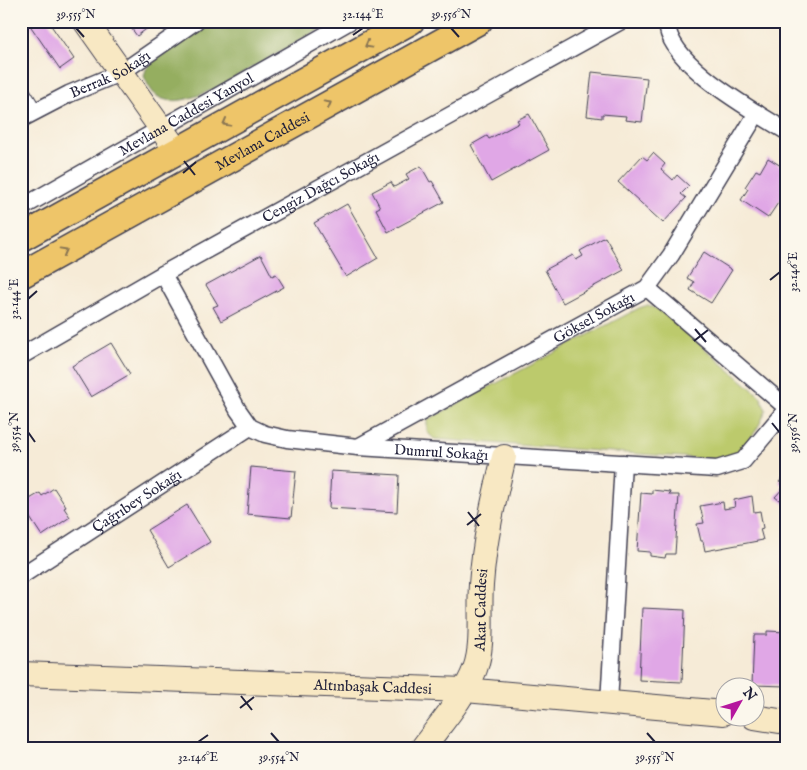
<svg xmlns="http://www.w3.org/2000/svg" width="807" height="770" font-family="'IM FELL English',serif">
<rect width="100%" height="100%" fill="#fbf7ec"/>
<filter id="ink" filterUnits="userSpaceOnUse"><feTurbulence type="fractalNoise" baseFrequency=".02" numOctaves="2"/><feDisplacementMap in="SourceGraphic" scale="10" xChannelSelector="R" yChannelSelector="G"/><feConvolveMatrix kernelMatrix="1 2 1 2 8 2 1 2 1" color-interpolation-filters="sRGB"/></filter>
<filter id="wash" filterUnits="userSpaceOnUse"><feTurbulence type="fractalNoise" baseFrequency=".0096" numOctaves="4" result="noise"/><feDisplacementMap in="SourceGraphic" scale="20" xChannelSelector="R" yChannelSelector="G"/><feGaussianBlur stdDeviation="1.12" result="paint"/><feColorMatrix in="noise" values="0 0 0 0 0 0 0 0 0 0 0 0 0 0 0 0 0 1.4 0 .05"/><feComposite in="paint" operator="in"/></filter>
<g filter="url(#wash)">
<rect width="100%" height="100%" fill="#f6ebd7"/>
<path fill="#bcca6c" stroke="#6f7654" d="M648,305L661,311L760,396L766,410C759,428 743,456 722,459C718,460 713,459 709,459L434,439L427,432V420L639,308Z"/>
<path fill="#95ae60" stroke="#5c684e" d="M210,21H335L212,90C197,96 173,107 157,96C151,92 147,83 144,76L146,69L153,61Z"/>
<g id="blocks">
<path fill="#e0a7e6" d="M27,21H48L74,59L60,69Z
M126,21H157L137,36Z
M592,72L647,78L642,122L625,120L626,116L602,114V118L587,116Z
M529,114L549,150L491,182L471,145L487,136L489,139L519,123L517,120Z
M653,153L665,164L661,169L673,180L677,175L689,186L681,194L686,198L663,223L618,182L642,156L647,160Z
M768,158L786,169V191L768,218L741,200L748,189L745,187L756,170L760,172Z
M421,166L430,182L432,181L444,202L388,232L376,209L380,207L372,192L391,182L394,187L409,179L406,174Z
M347,204L378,258L346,277L314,223Z
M605,237L624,270L563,303L545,270L573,255L576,260L583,256L580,251Z
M704,252L732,270L711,303L690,290L694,282L687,278Z
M261,255L272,276L276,274L284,287L221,321L213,307L218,305L206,285Z
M111,343L130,374L91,397L72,366Z
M251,467L296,471L291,518L247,514Z
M331,471L399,475L397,512L329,508Z
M786,474V505L775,497L784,487L779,482Z
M54,488L66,507L64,508L70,517L42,536L21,504L40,493L42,496Z
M652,490L670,492L669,495H679L675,554H666L665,558L650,556V552L637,551L641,493L652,494Z
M752,496L754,512L760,511L763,528L760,529L763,540L705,551L703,541H701L697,524L704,523L700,506L723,502L724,509L735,507L734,500Z
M187,505L210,542L169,567L147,530Z
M642,608L685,610L682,682L639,680Z
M767,631L786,632V686L752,685L754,635H767Z"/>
</g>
</g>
<g filter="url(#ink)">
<use href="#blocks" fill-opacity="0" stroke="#424052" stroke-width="1"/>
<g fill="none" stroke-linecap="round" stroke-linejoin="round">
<defs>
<path id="lane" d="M21,84L37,110"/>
<g id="street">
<path d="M667,21C665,63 754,111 786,131"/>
<path id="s1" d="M21,119L69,94L122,72L196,21"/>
<path id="s2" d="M21,208L350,21"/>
<path id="s3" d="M163,274L238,410L250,427L265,434L287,439L358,447L717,469L743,461L786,410"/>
<path d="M647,288L786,407"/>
<path id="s4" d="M21,356L163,274L621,21"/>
<path id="s5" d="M358,447L647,288L671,255L757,113"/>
<path id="s6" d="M21,576L250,427"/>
<path d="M609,703L623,463"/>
</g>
<g id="secondary">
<path d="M85,21L177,151"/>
<path id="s7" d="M21,674L465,690L724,713"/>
<path d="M754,717L786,722"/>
<path id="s8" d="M422,749C440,724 464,698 475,669C484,645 479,611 481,585C484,541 494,499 504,457"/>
</g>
<g id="primary">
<path d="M21,238L411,21"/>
<path id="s9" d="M21,275L479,21"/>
</g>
</defs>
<use href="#lane" stroke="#424052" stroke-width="11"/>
<use href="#street" stroke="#424052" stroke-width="19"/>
<use href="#secondary" stroke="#424052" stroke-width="26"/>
<use href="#primary" stroke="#424052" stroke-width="29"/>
<use href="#lane" stroke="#fff" stroke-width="9"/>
<use href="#street" stroke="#fff" stroke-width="16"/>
<use href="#secondary" stroke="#f8e8c3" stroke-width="24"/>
<use href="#primary" stroke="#eec569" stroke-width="26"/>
</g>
<defs><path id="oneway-chevron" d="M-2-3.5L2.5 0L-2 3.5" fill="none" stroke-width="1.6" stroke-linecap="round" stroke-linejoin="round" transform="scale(1.25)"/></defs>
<g stroke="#887452">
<use href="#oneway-chevron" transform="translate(368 45) rotate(151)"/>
<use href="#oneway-chevron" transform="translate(328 104) rotate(-29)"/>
<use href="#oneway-chevron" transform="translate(226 123) rotate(151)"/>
<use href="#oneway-chevron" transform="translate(64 251) rotate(-29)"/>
</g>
</g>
<path fill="none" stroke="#22223b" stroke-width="2" d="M76,28L84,37M451,28L459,37M353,35L363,28M184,161L195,175M183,173L196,162M770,280L780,272M28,299L37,291M695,329L706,342M694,341L708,330M772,423L780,433M28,432L35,442M468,512L479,526M467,525L481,514M241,696L252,710M240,708L254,697M271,733L279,742M647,733L655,742M198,742L208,735"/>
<g text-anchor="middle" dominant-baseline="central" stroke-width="4.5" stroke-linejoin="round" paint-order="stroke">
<g font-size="15" fill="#22223b" stroke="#fbf7ec">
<text stroke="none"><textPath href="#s1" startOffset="100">Berrak Sokağı</textPath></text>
<text stroke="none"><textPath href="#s2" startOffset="190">Mevlana Caddesi Yanyol</textPath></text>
<text stroke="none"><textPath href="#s9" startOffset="276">Mevlana Caddesi</textPath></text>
<text stroke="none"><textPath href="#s4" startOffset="344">Cengiz Dağcı Sokağı</textPath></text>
<text stroke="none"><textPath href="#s5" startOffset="269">Göksel Sokağı</textPath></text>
<text stroke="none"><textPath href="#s3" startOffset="370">Dumrul Sokağı</textPath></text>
<text stroke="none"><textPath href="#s6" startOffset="138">Çağrıbey Sokağı</textPath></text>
<text stroke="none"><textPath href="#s8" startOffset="156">Akat Caddesi</textPath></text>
<text stroke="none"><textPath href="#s7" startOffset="352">Altınbaşak Caddesi</textPath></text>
</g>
</g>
<rect width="807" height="770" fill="none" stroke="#fbf7ec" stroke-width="55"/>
<g transform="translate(740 702) rotate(51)"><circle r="24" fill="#fbf7ec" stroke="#a4a2a5"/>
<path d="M0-4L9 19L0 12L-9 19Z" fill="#b5179e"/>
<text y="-8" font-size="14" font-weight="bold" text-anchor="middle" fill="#22223b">N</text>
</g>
<rect x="28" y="28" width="752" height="714" fill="none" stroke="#22223b" stroke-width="2"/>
<g font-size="12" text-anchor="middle" fill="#22223b">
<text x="76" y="18">39.555°N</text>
<text x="363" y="18">32.144°E</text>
<text x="451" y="18">39.556°N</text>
<text transform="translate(793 272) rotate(-90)" y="4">32.146°E</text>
<text transform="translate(14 299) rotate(-90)" y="4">32.144°E</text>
<text transform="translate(14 432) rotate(-90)" y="4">39.554°N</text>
<text transform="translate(793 433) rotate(-90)" y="4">39.556°N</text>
<text x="198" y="761">32.146°E</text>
<text x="279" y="761">39.554°N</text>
<text x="655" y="761">39.555°N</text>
</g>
</svg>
